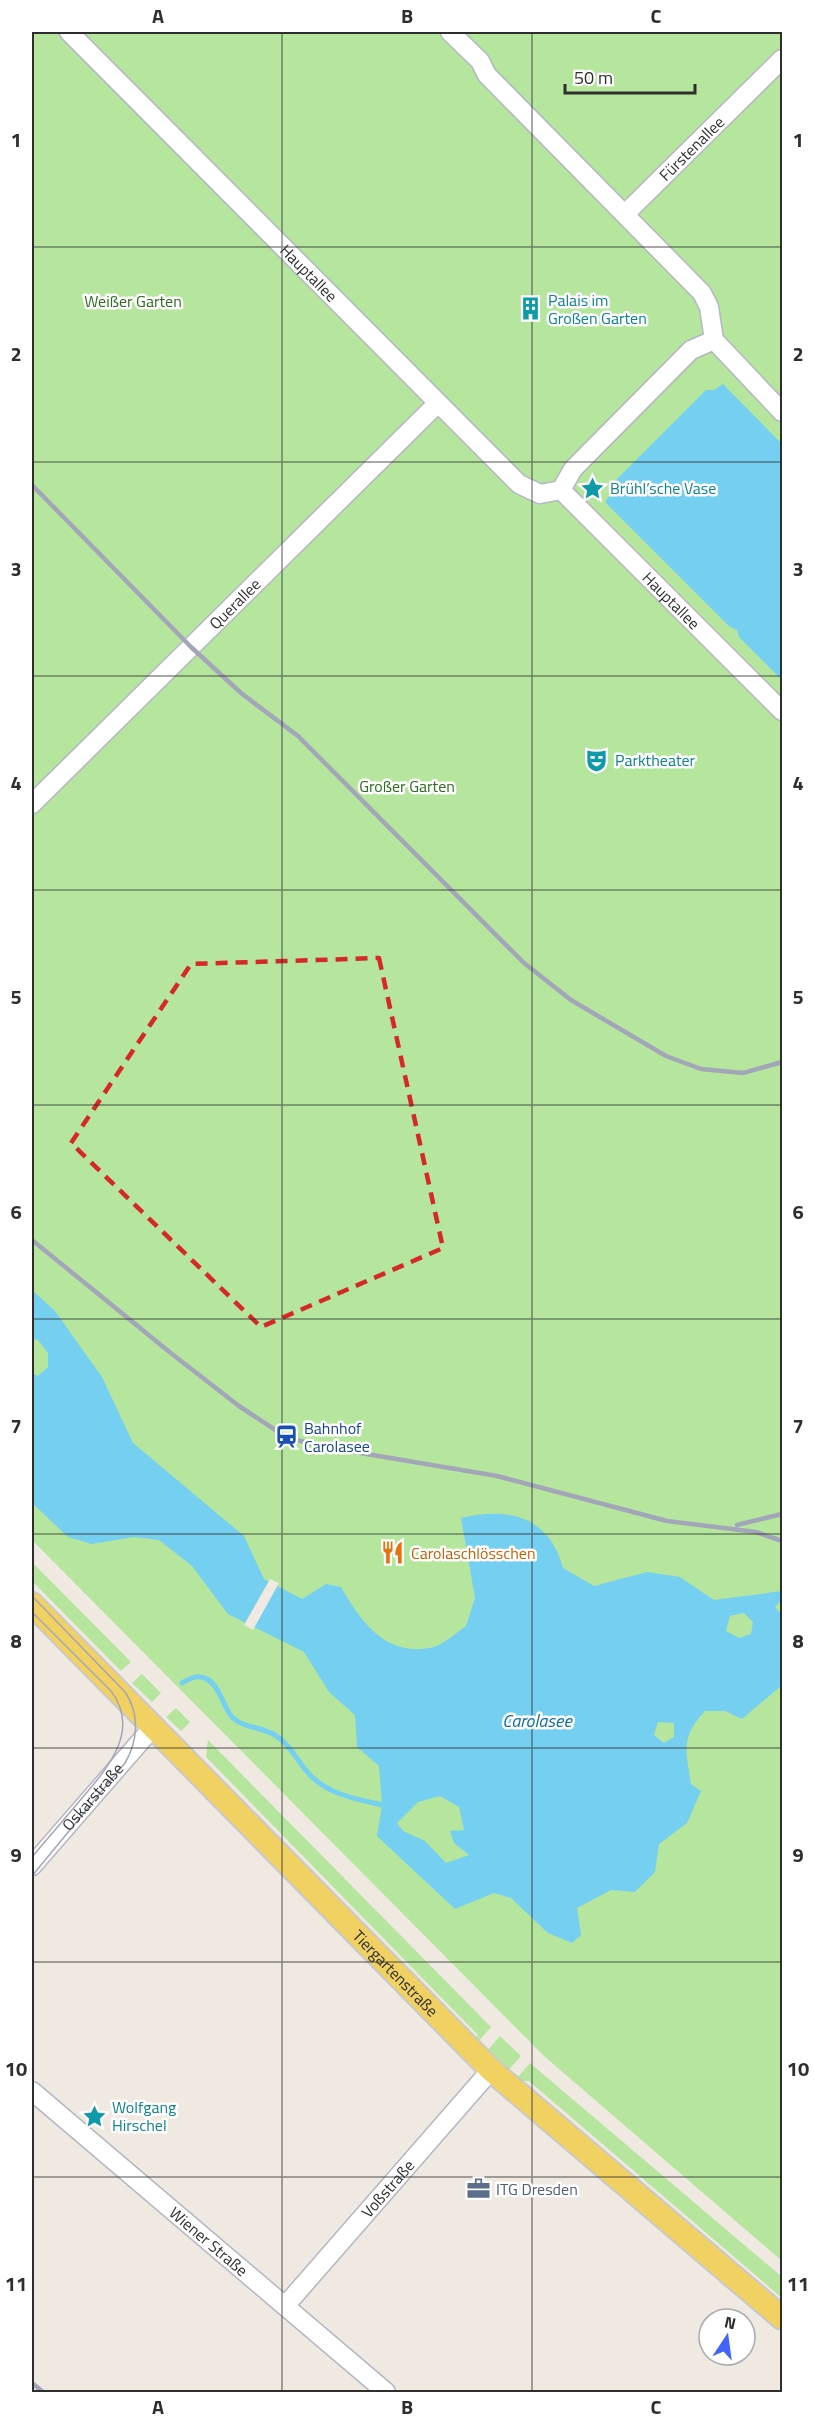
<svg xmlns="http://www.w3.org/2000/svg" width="814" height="2424" font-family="'Titillium Web',sans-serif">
<rect width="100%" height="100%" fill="#efe9e1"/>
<path fill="#b6e59e" d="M32,32H782V2261L544,2056L32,1540Z
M32,1562L131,1662L121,1671L32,1581Z
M142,1674L161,1693L152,1702L132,1683Z
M176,1708L190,1722L181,1731L166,1717Z
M208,1740L491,2027L478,2042L477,2034L206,1757Z
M500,2036L521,2056L508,2071L487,2051Z
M530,2063L782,2277V2298L529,2081H520L517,2078Z"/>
<path fill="#75cff0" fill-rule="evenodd" d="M723,384L782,444V680L739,637L737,630L729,626L605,502L611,494V485L706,390H714Z
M32,1290L55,1311L102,1377L133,1443L244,1536L264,1579L302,1599L326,1584L341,1587C361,1621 384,1656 430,1648C442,1646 456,1633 466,1626L475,1598L461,1518C509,1507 549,1516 563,1568L594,1586L647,1572L680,1577L714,1600L782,1591V1600L775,1607L782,1615V1685L742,1719L725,1711H705C680,1738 686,1750 691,1784L701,1791L687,1823L659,1844L655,1872L635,1892L611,1890L577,1908L581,1935L572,1943L548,1933L511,1898L494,1893L455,1909L377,1836L382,1805L379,1766L357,1747L355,1715L329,1692L304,1652L228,1614L192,1566L159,1540L134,1537L92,1544L68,1537L32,1503V1373L38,1376L48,1367V1353L38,1340L32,1339ZM744,1613L753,1622L751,1634L739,1638L726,1631L730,1616ZM658,1722L674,1723V1737L664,1743L654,1735ZM440,1796L459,1807L464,1830L450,1831L454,1843L469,1855L446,1863L425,1841L403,1831L397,1823L418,1802Z"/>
<path fill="#efe9e1" d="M270,1579L279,1583L253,1630L244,1625Z"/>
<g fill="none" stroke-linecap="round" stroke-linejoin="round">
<path stroke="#75cff0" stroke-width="5" d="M182,1683C191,1678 197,1674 207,1679C220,1687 223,1706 232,1717C243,1728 262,1727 275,1735C291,1745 298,1763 311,1776C330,1795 357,1799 382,1805"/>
<defs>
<g id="minor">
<path id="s1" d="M69,32L519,484L540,494L561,490L573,469L691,350L714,340"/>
<path d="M450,32L480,61L487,75L702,293L709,307L714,340L782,412"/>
<path id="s2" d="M626,213L782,59"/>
<path id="s3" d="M561,490L782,711"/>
<path id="s4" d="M32,804L438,403"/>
<path id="s5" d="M32,1866L153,1727"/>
<path id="s6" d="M32,2091L386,2392"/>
<path id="s7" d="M285,2306L491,2070"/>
</g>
<g id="major">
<path id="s8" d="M32,1604L491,2070L782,2318"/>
</g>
</defs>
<use href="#minor" stroke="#b4b7c1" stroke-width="21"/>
<use href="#major" stroke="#c9c9c9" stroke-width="26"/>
<use href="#minor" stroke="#fff" stroke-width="18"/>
<use href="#major" stroke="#f2d163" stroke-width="22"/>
<path stroke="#a3a6b8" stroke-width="1.5" d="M32,1596L125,1692C140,1714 138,1741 125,1763L32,1876
M32,1612L111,1691C143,1733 103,1773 77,1804C62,1822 47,1839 32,1857"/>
<path stroke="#a3a6b8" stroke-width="4.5" d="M32,485L191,647L241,693L298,736L524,963L571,1000L666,1056L701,1069L743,1073L782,1062
M32,1240L172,1354L239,1406L286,1437L319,1446L497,1476L667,1521L756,1532L782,1541
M737,1525L782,1514
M32,2383L43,2392"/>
</g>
<path fill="none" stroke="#d62828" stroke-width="4.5" stroke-dasharray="12 8" stroke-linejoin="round" d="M379,958L443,1248L261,1327L71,1143L191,964Z"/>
<path fill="none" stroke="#2e2e2e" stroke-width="1.5" stroke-opacity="0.55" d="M282,32V2392M532,32V2392M32,247H782M32,462H782M32,676H782M32,890H782M32,1105H782M32,1319H782M32,1534H782M32,1748H782M32,1962H782M32,2177H782"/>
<defs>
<symbol id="building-bare" viewBox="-9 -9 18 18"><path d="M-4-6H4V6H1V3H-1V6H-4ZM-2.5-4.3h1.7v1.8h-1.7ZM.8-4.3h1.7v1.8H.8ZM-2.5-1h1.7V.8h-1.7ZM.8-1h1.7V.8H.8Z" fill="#0f9aa8" stroke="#fff" stroke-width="2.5" paint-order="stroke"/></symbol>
<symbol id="sight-bare" viewBox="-9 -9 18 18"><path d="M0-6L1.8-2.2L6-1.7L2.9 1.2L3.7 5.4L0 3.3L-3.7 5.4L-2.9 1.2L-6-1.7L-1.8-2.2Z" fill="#0f9aa8" stroke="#fff" stroke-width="2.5" paint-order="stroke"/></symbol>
<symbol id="theatre-bare" viewBox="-9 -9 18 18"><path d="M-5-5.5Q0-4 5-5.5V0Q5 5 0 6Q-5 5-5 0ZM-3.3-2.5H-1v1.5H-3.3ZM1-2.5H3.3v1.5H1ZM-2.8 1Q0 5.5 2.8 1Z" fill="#0f9aa8" stroke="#fff" stroke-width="2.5" paint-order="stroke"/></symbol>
<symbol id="station-bare" viewBox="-9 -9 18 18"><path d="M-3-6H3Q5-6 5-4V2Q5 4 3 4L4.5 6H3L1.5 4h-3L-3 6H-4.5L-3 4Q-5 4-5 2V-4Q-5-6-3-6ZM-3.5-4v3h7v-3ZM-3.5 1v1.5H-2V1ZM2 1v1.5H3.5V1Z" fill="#1a4fb4" stroke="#fff" stroke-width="2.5" paint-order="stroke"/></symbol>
<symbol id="restaurant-bare" viewBox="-9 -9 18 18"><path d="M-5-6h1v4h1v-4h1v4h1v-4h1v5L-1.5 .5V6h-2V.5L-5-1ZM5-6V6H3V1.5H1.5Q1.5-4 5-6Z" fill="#e8710a" stroke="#fff" stroke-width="2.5" paint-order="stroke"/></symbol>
<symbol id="office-bare" viewBox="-9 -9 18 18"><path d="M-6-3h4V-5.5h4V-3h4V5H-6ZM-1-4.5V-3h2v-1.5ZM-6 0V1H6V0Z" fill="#5c6f8a" stroke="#fff" stroke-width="2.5" paint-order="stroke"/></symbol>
</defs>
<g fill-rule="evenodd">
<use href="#building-bare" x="514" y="292" width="33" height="33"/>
<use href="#sight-bare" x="576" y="472" width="33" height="33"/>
<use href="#theatre-bare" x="580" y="744" width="33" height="33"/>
<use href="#station-bare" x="270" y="1420" width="33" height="33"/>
<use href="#restaurant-bare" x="376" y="1536" width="33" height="33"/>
<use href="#sight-bare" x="78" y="2100" width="33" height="33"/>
<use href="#office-bare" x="462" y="2172" width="33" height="33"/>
</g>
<g text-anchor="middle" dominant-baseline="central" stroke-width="5" stroke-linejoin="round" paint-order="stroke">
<g font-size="16" fill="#2e2e2e" stroke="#fff">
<text stroke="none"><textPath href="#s2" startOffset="92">Fürstenallee</textPath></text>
<text stroke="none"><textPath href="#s1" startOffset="340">Hauptallee</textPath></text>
<text stroke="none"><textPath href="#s3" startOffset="156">Hauptallee</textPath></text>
<text stroke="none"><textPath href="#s4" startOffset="285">Querallee</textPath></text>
<text stroke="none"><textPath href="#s5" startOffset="92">Oskarstraße</textPath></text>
<text stroke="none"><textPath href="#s8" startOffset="518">Tiergartenstraße</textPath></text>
<text stroke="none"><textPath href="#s7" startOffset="156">Voßstraße</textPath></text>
<text stroke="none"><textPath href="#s6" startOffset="232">Wiener Straße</textPath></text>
</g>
<g font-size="16" fill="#0d838f" stroke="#fff" text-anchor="start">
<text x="548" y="300">Palais im<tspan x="548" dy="18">Großen Garten</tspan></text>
<text x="610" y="488">Brühl’sche Vase</text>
<text x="615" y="760">Parktheater</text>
<text x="112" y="2107">Wolfgang<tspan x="112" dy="18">Hirschel</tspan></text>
</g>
<g font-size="16" fill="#2c6e1b" stroke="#fff">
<text x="133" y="301">Weißer Garten</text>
<text x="407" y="786">Großer Garten</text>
</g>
<g font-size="16" fill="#164399" stroke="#fff" text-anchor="start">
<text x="304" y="1428">Bahnhof<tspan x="304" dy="18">Carolasee</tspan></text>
</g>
<g font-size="16" fill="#c56008" stroke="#fff" text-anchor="start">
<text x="411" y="1553">Carolaschlösschen</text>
</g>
<g font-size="16" fill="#4e5e75" stroke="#fff" text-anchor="start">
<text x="496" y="2189">ITG Dresden</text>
</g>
<g font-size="18" font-style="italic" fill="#0d6fa3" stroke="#fff">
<text x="537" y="1720">Carolasee</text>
</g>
</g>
<rect width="814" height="2424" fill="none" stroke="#ffffff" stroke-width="66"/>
<g transform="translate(727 2337) rotate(13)"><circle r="28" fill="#ffffff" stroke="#ababab" stroke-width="1.5"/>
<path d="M0-4.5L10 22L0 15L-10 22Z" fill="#4264fb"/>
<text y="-9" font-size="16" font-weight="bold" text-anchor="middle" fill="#2e2e2e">N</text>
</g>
<path d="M565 84v9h130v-9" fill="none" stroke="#2e2e2e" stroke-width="3"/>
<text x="574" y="84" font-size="18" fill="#2e2e2e" stroke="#ffffff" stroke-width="4.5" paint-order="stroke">50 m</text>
<rect x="33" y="33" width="748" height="2358" fill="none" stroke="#2e2e2e" stroke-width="2"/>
<g font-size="20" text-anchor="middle" font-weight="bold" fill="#2e2e2e">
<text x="158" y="23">A</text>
<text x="407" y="23">B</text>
<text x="656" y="23">C</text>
<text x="16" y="147">1</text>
<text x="798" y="147">1</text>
<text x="16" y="361">2</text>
<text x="798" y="361">2</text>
<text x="16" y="576">3</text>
<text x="798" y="576">3</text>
<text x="16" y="790">4</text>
<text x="798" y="790">4</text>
<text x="16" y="1004">5</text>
<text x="798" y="1004">5</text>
<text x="16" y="1219">6</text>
<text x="798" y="1219">6</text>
<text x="16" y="1433">7</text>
<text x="798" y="1433">7</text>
<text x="16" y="1648">8</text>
<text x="798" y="1648">8</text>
<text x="16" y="1862">9</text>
<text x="798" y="1862">9</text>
<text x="16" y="2076">10</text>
<text x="798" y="2076">10</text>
<text x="16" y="2291">11</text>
<text x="798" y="2291">11</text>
<text x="158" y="2414">A</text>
<text x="407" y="2414">B</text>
<text x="656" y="2414">C</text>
</g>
</svg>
